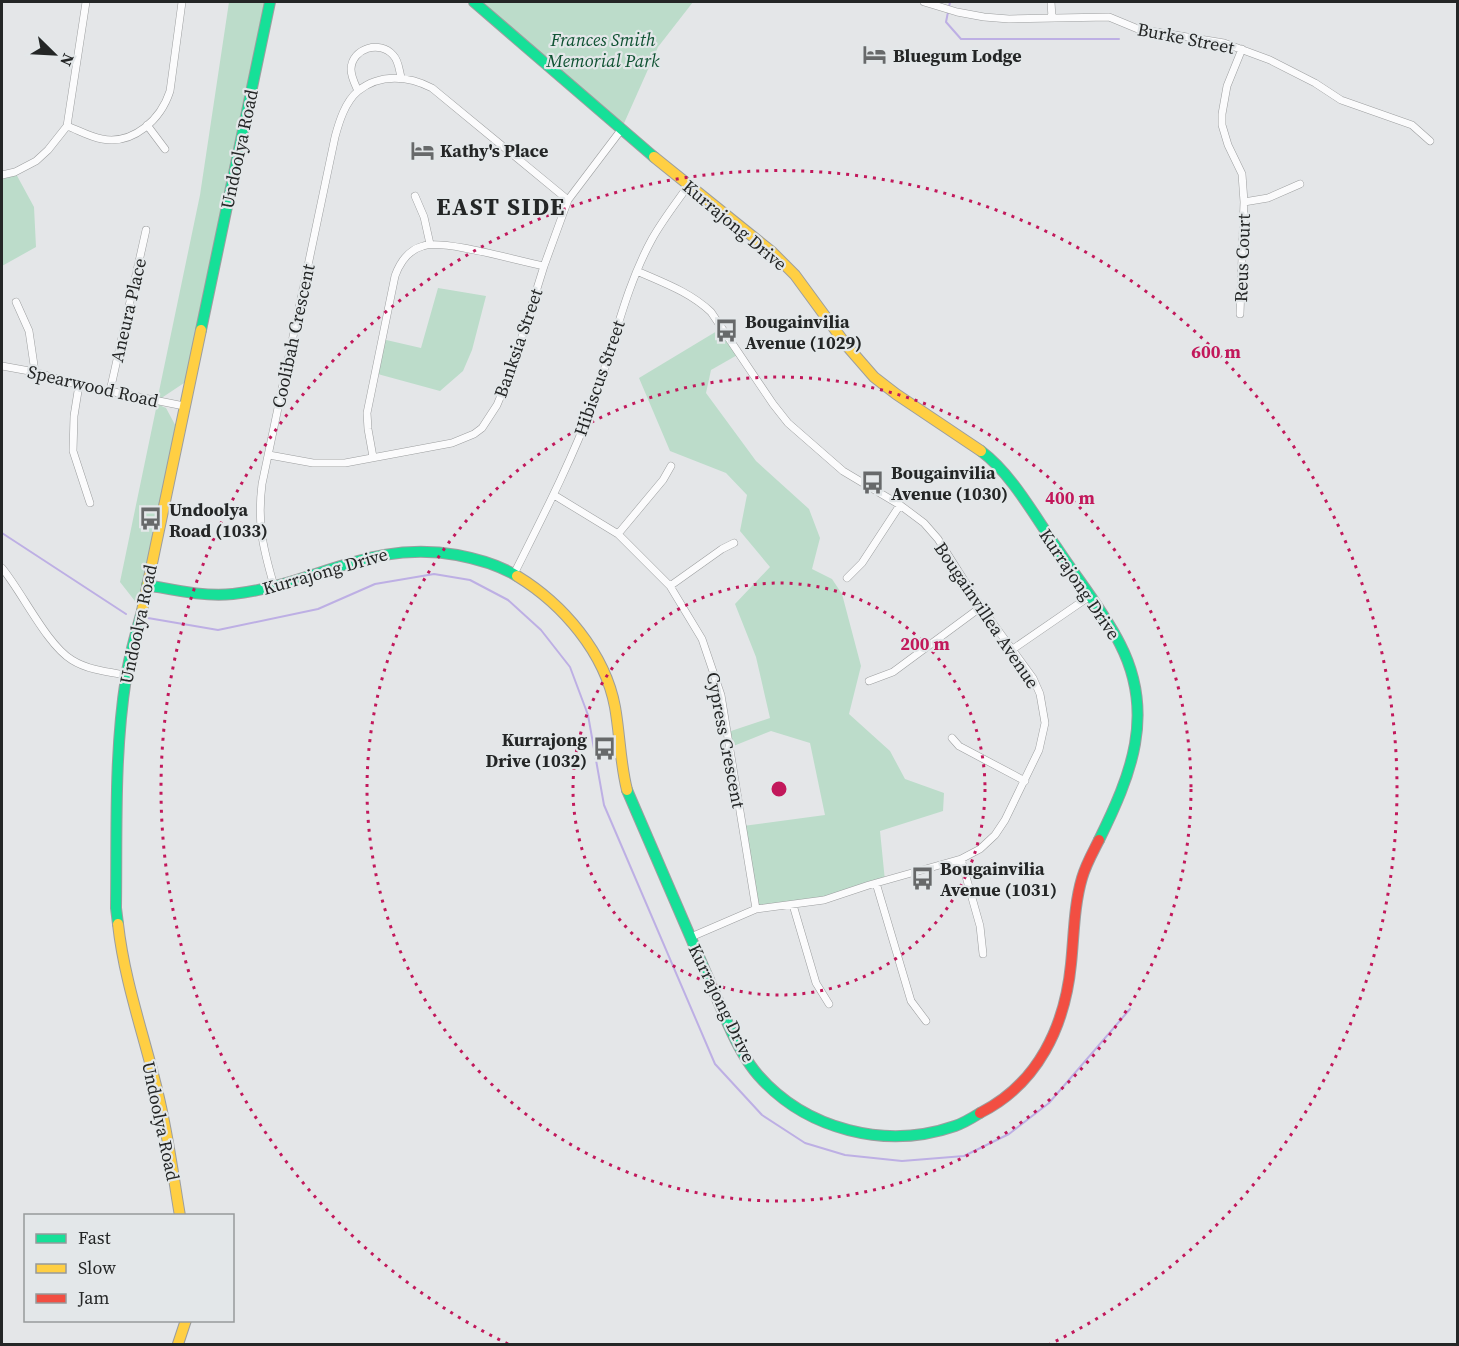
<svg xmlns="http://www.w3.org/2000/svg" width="1459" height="1346" font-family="'Source Serif 4',serif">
<rect width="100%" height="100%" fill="#e4e6e8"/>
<path fill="#bcdcca" d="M229,2H270L190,379L157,401L200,195Z
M474,2H693L658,47L621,130Z
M15,172L34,207L36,247L2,266V175Z
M438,288L486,296L472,350L463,371L440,391L374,373L382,339L421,348Z
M722,328L739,354L711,370L706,393L756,461L809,509L820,538L812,569L832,579L842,594L861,666L849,714L890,751L905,779L944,793L943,811L880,831L885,881L824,900L756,909L743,826L825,815L810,743L771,731L731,747L728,732L770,718L756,657L735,604L770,567L740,531L747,495L726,473L670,451L639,378Z
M157,404L166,408L179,432L142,610L120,582Z"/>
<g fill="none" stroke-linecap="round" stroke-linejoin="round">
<path stroke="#bdafe4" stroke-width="2" d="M950,2L946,22L961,39H1119
M2,533L126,614
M148,618L218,630L318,609L375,584L434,574L470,580L508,600L541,630L570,667L588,715L604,805L715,1064L762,1115L805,1143L845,1155L902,1161L964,1156L1009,1134L1049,1103L1130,1009"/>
<defs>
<path id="street" d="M924,2L957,12L984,17L1009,19L1109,17L1138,29L1224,43L1270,60L1315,83L1341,100L1412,125L1430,141
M1051,2L1052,18
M358,91C355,84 351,77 351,69C352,48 380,40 393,55C399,61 399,70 401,77
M147,125L165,149
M67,126C78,130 90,137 102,139C134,145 161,119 170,91L182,2
M2,175L15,172L36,161L48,150L67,126L86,2
M415,196L424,217L430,244
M1244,202L1268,198L1300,184
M637,271C664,283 690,292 711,312L773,404L788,423L843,471L900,505L924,523L938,539L981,607L1033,678L1040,694L1045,723L1039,750L1005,820L995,835L980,849L961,859L869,885L824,900L756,909L691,937
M16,302L29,331L35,372
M1240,314L1244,202L1242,174L1228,145L1222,125V114L1227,86L1242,49
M2,366L35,372L79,385L184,406
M79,385L74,416L73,451L90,503
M110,391L146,230
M269,455L313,463H345L452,443L474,434L482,428L497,405L512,369L544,266L568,200L621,130
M373,457L368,429L367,413L395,276C400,262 408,250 423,246C444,239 518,261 544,266
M554,495L618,534L670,586L702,639L721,695L756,909
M618,534L663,480L671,466
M2,568C22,592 47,645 72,660C88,670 108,672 126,675
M514,574C542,518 571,462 593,403C613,349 624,290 652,239C662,221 676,203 688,186
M847,578L862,563L900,505
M274,586C263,548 257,524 262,484L335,137C339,122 345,102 358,91C380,73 409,76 432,88L568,200
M670,586L722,549L734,543
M1013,649L1090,596
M869,681L893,672L981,607
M952,738L959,746L1025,781
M961,859L980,926L983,954
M876,883L911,1001L926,1021
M793,905L816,983L829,1004"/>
<path id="fast" d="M474,2L654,157
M201,330L270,2
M981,451C1012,474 1035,517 1057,548C1078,580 1103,610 1120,644C1156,714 1131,775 1099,840
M147,585C175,590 204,597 233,594C315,585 370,539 457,555C478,559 499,565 517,576
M627,790L728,1024C736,1042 745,1060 758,1075C806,1130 886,1150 955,1126C964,1123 972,1118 980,1113
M118,924L116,908C117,832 114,754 126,678C129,656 136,633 142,611"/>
<path id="slow" d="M654,157L772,252L795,275L847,346L874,377L896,394L981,451
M517,576C563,604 605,653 615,707C620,735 620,762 627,790
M142,611L201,330
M118,924C125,987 148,1046 161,1107C169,1143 174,1180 180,1216
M178,1344L186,1320"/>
<path id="jam" d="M980,1113C1038,1084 1065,1026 1071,964C1074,935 1074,905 1082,878C1086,864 1093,852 1099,840"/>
</defs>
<use href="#street" stroke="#9c9e9f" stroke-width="8"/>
<use href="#fast" stroke="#9c9e9f" stroke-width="12"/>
<use href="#slow" stroke="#9c9e9f" stroke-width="12"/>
<use href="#jam" stroke="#9c9e9f" stroke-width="12"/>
<use href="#street" stroke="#fbfbfc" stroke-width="7"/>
<use href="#fast" stroke="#16e098" stroke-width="10"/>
<use href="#slow" stroke="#ffcf43" stroke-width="10"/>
<use href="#jam" stroke="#f24e42" stroke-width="10"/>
</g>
<g fill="none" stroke="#c2185b" stroke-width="3" stroke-dasharray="3 6">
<circle cx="779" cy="789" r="206"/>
<circle cx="779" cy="789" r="412"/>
<path d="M508 1344A618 618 0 1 1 1050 1344"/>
</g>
<defs>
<symbol id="hotel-bare" viewBox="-9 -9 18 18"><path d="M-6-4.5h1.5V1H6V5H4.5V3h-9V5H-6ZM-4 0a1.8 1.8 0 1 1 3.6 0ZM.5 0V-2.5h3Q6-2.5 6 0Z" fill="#67696a" stroke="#e3e7e9" stroke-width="2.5" paint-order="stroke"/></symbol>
<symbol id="bus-bare" viewBox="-9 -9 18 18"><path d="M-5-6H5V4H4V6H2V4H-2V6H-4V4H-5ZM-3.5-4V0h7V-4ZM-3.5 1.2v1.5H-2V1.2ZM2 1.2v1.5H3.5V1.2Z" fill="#67696a" stroke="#e3e7e9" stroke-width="2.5" paint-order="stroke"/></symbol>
</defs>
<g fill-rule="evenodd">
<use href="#hotel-bare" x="858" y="38" width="33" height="33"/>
<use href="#hotel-bare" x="406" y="134" width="33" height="33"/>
<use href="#bus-bare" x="710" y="314" width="33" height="33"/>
<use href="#bus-bare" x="856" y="466" width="33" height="33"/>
<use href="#bus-bare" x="134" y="502" width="33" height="33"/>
<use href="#bus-bare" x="588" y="732" width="33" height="33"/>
<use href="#bus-bare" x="906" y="862" width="33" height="33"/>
</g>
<g text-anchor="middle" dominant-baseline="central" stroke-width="4.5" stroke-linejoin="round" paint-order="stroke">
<g font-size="18" fill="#242626" stroke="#e3e7e9">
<text transform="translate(1186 38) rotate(11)">Burke Street</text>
<text transform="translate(239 149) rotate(-78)">Undoolya Road</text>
<text transform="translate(735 225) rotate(40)">Kurrajong Drive</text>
<text transform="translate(1242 258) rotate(-88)">Reus Court</text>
<text transform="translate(128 310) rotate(-77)">Aneura Place</text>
<text transform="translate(293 336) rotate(-78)">Coolibah Crescent</text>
<text transform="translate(518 343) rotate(-71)">Banksia Street</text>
<text transform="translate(599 378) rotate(-71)">Hibiscus Street</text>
<text transform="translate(93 386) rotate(13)">Spearwood Road</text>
<text transform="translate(325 571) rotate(-16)">Kurrajong Drive</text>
<text transform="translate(1080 584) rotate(56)">Kurrajong Drive</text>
<text transform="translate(987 615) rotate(56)">Bougainvillea Avenue</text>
<text transform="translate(138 624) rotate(-78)">Undoolya Road</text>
<text transform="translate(726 740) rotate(79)">Cypress Crescent</text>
<text transform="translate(722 1003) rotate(64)">Kurrajong Drive</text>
<text transform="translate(161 1121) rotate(78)">Undoolya Road</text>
</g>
<g font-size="18" font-style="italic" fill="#0f5232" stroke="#e3e7e9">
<text x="603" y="39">Frances Smith<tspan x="603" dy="21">Memorial Park</tspan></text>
</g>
<g font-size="18" font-weight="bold" fill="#242626" stroke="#e3e7e9" text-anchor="start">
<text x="893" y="55">Bluegum Lodge</text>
<text x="440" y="150">Kathy's Place</text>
<text x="745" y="321">Bougainvilia<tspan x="745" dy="21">Avenue (1029)</tspan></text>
<text x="891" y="472">Bougainvilia<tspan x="891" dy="21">Avenue (1030)</tspan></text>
<text x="169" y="509">Undoolya<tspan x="169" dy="21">Road (1033)</tspan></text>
<text x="587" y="739" text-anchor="end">Kurrajong<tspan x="587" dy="21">Drive (1032)</tspan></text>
<text x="940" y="868">Bougainvilia<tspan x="940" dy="21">Avenue (1031)</tspan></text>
</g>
<g font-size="24" font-weight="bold" letter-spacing="1.5" fill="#242626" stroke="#e3e7e9">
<text x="501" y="206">EAST SIDE</text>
</g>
</g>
<circle cx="779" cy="789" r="9" fill="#c2185b" stroke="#e3e7e9" stroke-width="3"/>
<g font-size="18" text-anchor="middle" font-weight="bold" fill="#c2185b" stroke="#e3e7e9" stroke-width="4.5" stroke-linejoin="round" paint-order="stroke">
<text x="1216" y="358">600 m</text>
<text x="1070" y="504">400 m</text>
<text x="925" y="650">200 m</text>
</g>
<rect width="1459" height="1346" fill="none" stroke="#242626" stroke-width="6"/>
<rect x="24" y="1214" width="210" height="108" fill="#e3e7e9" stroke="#979a9b" stroke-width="1.5"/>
<rect x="36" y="1234" width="30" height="9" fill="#16e098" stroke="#979a9b" stroke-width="1.5"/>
<text x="78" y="1244" font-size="18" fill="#242626">Fast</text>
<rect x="36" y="1264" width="30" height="9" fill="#ffcf43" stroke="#979a9b" stroke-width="1.5"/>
<text x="78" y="1274" font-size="18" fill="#242626">Slow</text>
<rect x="36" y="1294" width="30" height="9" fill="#f24e42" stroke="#979a9b" stroke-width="1.5"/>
<text x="78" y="1304" font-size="18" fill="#242626">Jam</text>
<g transform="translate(54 54) rotate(114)" stroke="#e3e7e9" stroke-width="4.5" paint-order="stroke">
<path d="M0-4.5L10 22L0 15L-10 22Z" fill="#242626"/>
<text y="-9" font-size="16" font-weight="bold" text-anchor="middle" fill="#242626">N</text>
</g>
</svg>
